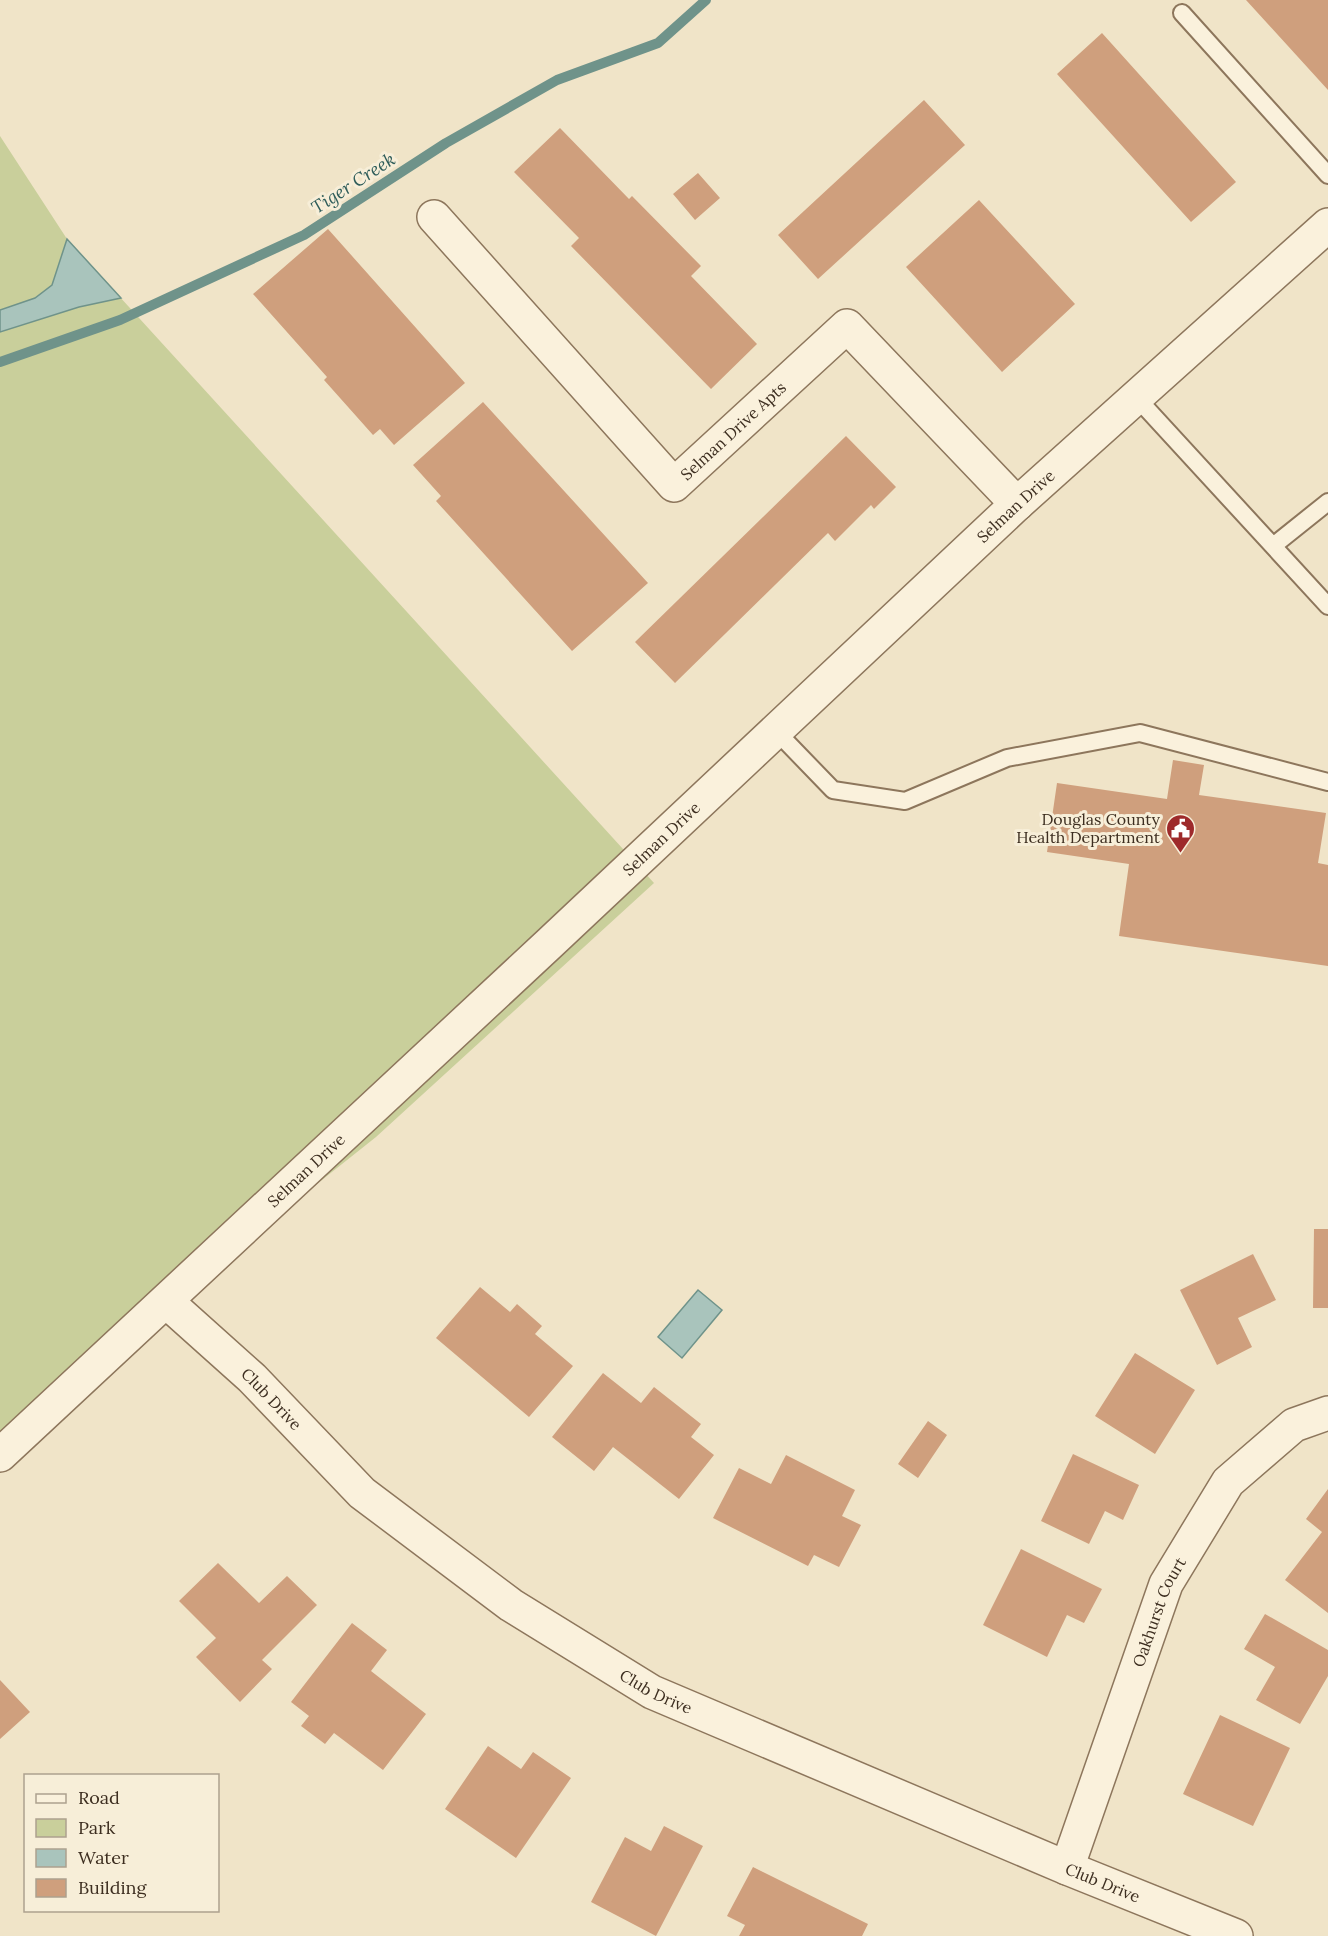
<svg xmlns="http://www.w3.org/2000/svg" width="1328" height="1936" font-family="Lora,serif">
<rect width="100%" height="100%" fill="#f0e4c8"/>
<path fill="#c9cf9b" d="M0,136L67,239L654,883L376,1137L0,1436Z"/>
<path fill="#a9c4bc" stroke="#6f938a" stroke-width="1.5" d="M67,239L121,298L79,307L0,332V310L35,298L52,285Z
M698,1290L722,1310L682,1358L658,1337Z"/>
<g fill="none" stroke-linecap="round" stroke-linejoin="round">
<path stroke="#6f938a" stroke-width="10" d="M0,362L120,320L304,235L446,143L557,80L658,43L706,0"/>
</g>
<path fill="#cf9f7d" d="M1246,0H1328V90Z
M1102,33L1236,182L1191,222L1057,74Z
M924,100L965,145L818,279L778,235Z
M560,128L629,199L632,196L701,266L691,276L757,344L711,389L571,246L579,238L514,172Z
M698,173L720,198L695,220L673,194Z
M979,200L1075,304L1002,372L906,267Z
M328,229L465,383L394,445L380,429L373,435L324,380L327,377L253,294Z
M483,402L648,583L572,651L436,501L441,496L413,465Z
M846,436L896,487L874,509L871,505L835,541L828,533L675,683L635,642Z
M1173,760L1204,765L1199,795L1326,813L1318,863L1328,865V966L1119,936L1129,864L1047,852L1057,783L1167,799Z
M1314,1229H1328V1308H1313Z
M1253,1254L1276,1300L1238,1318L1252,1347L1217,1365L1180,1290Z
M480,1287L510,1312L517,1304L542,1326L535,1334L573,1366L529,1417L436,1338Z
M1135,1353L1195,1390L1155,1454L1095,1416Z
M603,1373L641,1403L654,1387L701,1424L691,1437L714,1455L679,1499L613,1447L594,1471L552,1437Z
M928,1421L947,1435L918,1478L898,1464Z
M1073,1454L1139,1485L1123,1520L1105,1511L1089,1544L1041,1521Z
M786,1455L855,1490L842,1516L861,1525L839,1567L814,1555L808,1566L713,1518L739,1468L771,1484Z
M1328,1489V1613L1285,1580L1322,1532L1306,1519Z
M1021,1549L1102,1589L1084,1623L1067,1615L1047,1657L983,1625Z
M218,1563L259,1603L287,1576L317,1605L262,1660L272,1669L240,1702L196,1657L216,1638L179,1601Z
M1265,1614L1328,1650V1676L1300,1724L1256,1700L1275,1667L1244,1649Z
M352,1623L387,1650L371,1671L426,1714L383,1770L334,1733L325,1744L301,1726L309,1716L291,1702Z
M0,1680L30,1712L0,1739Z
M1220,1715L1290,1748L1253,1826L1183,1794Z
M488,1746L521,1769L533,1752L571,1778L516,1858L445,1809Z
M664,1826L703,1846L656,1936L591,1902L625,1837L651,1851Z
M753,1867L868,1924L862,1936H739L745,1925L727,1916Z"/>
<g fill="none" stroke-linecap="round" stroke-linejoin="round">
<defs>
<path id="lane" d="M1182,13L1328,175
M1136,397L1328,606
M1273,546L1328,502
M775,730L833,790L905,801L1007,758L1140,733L1328,782"/>
<g id="street">
<path id="s1" d="M434,217L674,485L847,326L1017,504"/>
<path id="s2" d="M166,1301L252,1378L362,1493L511,1605L652,1692L1067,1868L1236,1936"/>
<path id="s3" d="M0,1455L551,942L1017,504L1328,225"/>
<path id="s4" d="M1067,1868L1166,1584L1228,1482L1294,1425L1328,1413"/>
</g>
</defs>
<use href="#lane" stroke="#8d765c" stroke-width="20"/>
<use href="#street" stroke="#8d765c" stroke-width="36"/>
<use href="#lane" stroke="#faf1dc" stroke-width="16"/>
<use href="#street" stroke="#faf1dc" stroke-width="33"/>
</g>
<defs>
<symbol id="civic-pin" viewBox="-11 -11 22 30"><path d="M0 17L-7.5 6A9.5 9.5 0 1 1 7.5 6Z" fill="#9e2a2b" stroke="#f7eed8"/><path d="M-.6-6.5H3V-4.5H.6V-3L4-1V1h2V6H-6V1h2V-1L-.6-3ZM-1.2 2.5V6h2.4V2.5Z" fill="#fff"/></symbol>
</defs>
<g fill-rule="evenodd">
<use href="#civic-pin" x="1164" y="812" width="33" height="45"/>
</g>
<g text-anchor="middle" dominant-baseline="central" stroke-width="6" stroke-linejoin="round" paint-order="stroke">
<g font-size="16" fill="#3d2e20" stroke="#f7eed8">
<text stroke="none"><textPath href="#s1" startOffset="440">Selman Drive Apts</textPath></text>
<text stroke="none"><textPath href="#s3" startOffset="1390">Selman Drive</textPath></text>
<text stroke="none"><textPath href="#s3" startOffset="904">Selman Drive</textPath></text>
<text stroke="none"><textPath href="#s3" startOffset="418">Selman Drive</textPath></text>
<text stroke="none"><textPath href="#s2" startOffset="144">Club Drive</textPath></text>
<text stroke="none"><textPath href="#s4" startOffset="272">Oakhurst Court</textPath></text>
<text stroke="none"><textPath href="#s2" startOffset="630">Club Drive</textPath></text>
<text stroke="none"><textPath href="#s2" startOffset="1116">Club Drive</textPath></text>
</g>
<g font-size="16" fill="#3d2e20" stroke="#f7eed8" text-anchor="end">
<text x="1160" y="819">Douglas County<tspan x="1160" dy="18">Health Department</tspan></text>
</g>
<g font-size="18" font-style="italic" fill="#2f5d5a" stroke="#f7eed8">
<text transform="translate(353 183) rotate(-33)">Tiger Creek</text>
</g>
</g>
<rect x="24" y="1774" width="195" height="138" fill="#f7eed8" stroke="#ada18e" stroke-width="1.5"/>
<rect x="36" y="1794" width="30" height="9" fill="#faf1dc" stroke="#ada18e" stroke-width="1.5"/>
<text x="78" y="1804" font-size="18" fill="#3d2e20">Road</text>
<rect x="36" y="1819" width="30" height="18" fill="#c9cf9b" stroke="#ada18e" stroke-width="1.5"/>
<text x="78" y="1834" font-size="18" fill="#3d2e20">Park</text>
<rect x="36" y="1849" width="30" height="18" fill="#a9c4bc" stroke="#ada18e" stroke-width="1.5"/>
<text x="78" y="1864" font-size="18" fill="#3d2e20">Water</text>
<rect x="36" y="1879" width="30" height="18" fill="#cf9f7d" stroke="#ada18e" stroke-width="1.5"/>
<text x="78" y="1894" font-size="18" fill="#3d2e20">Building</text>
</svg>
